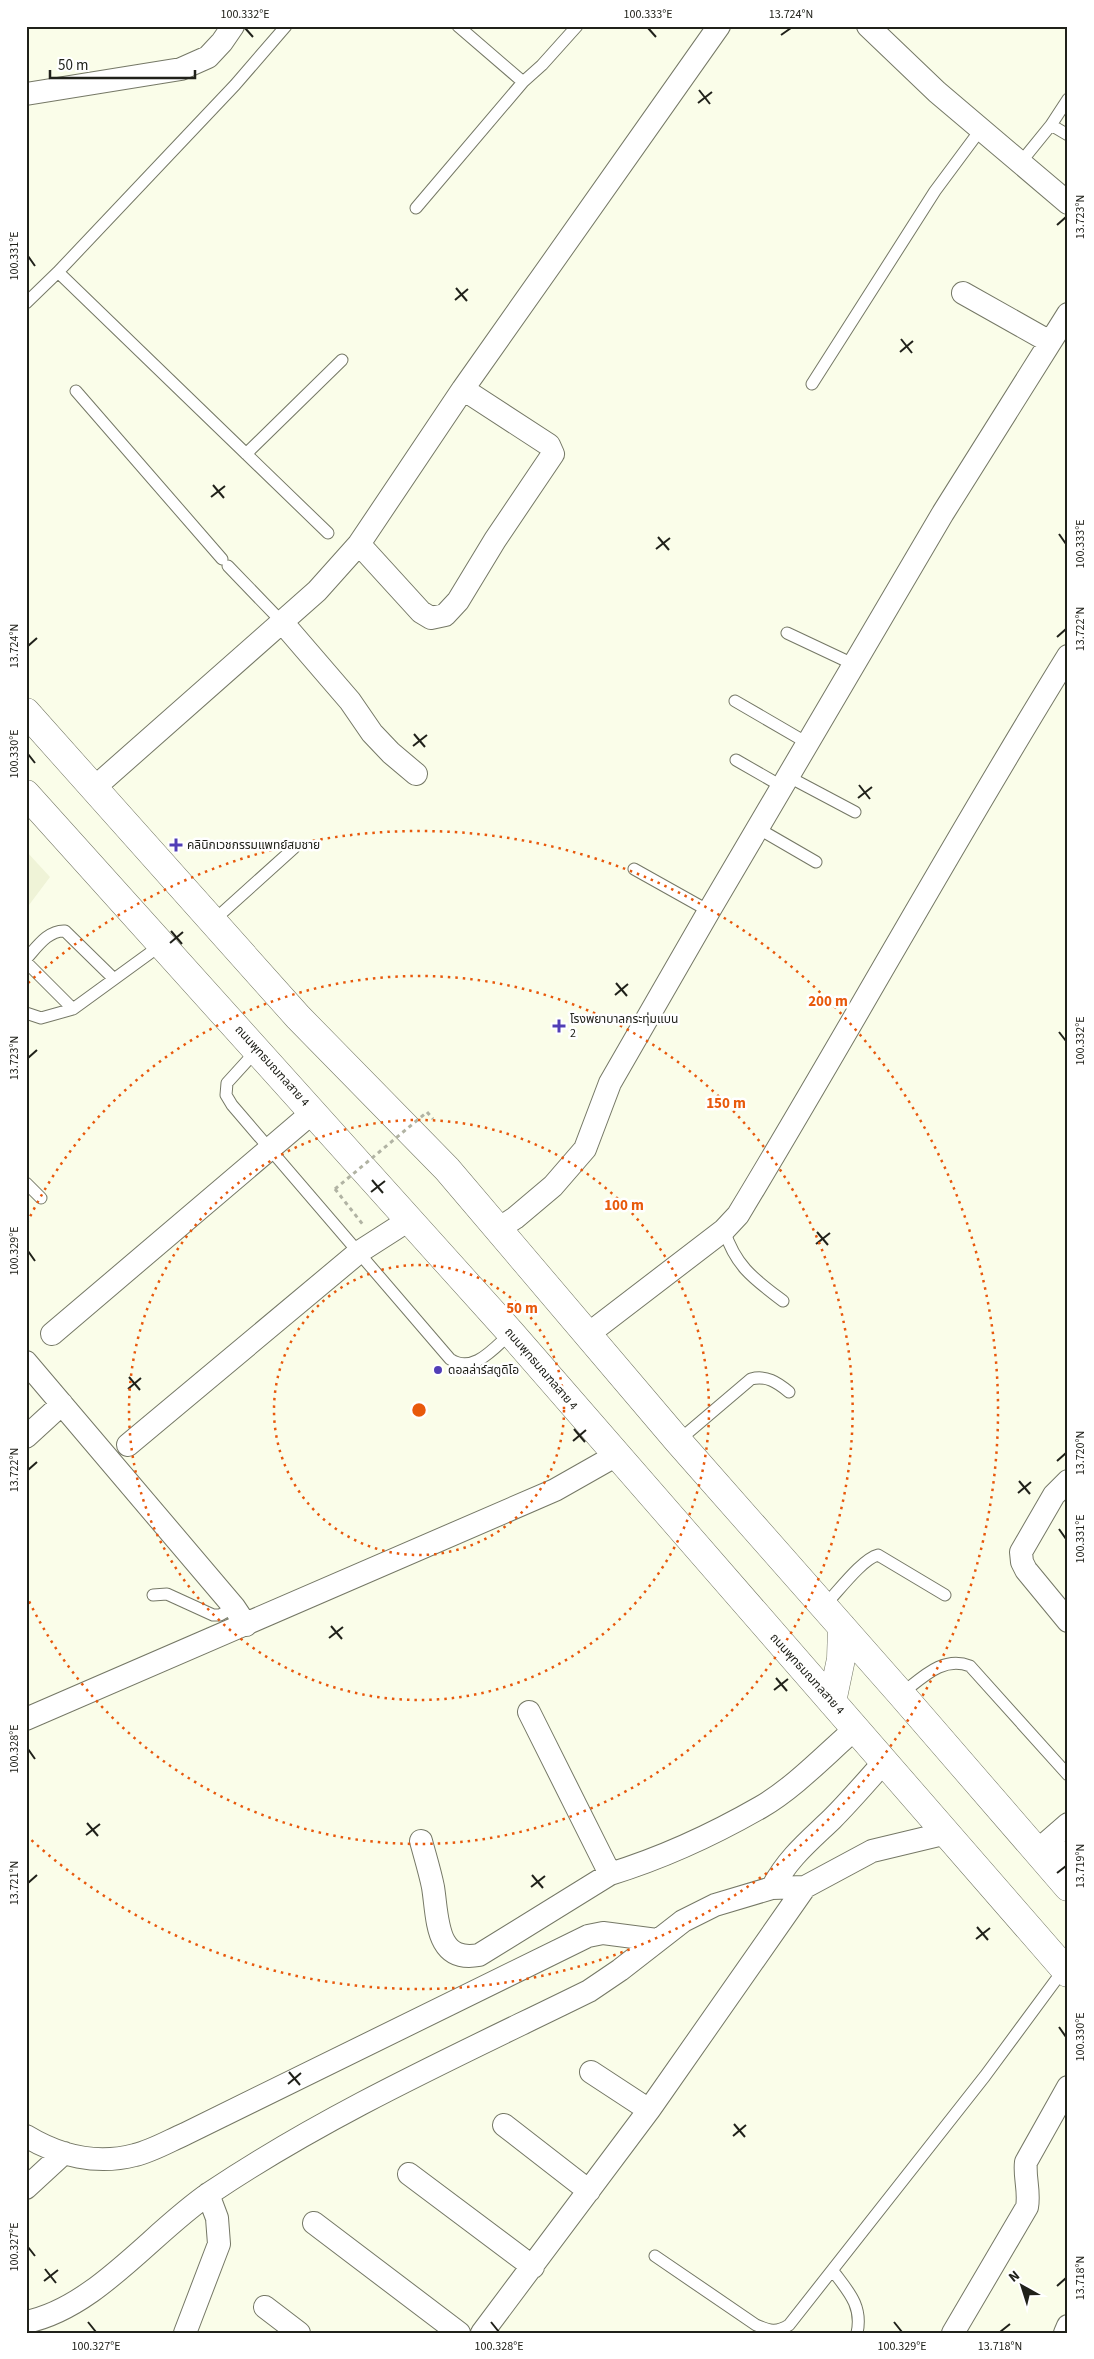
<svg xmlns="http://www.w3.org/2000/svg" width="1094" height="2359" font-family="'Source Sans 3','Noto Sans Thai',sans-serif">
<rect width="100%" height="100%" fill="#fafde9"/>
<path fill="#eff3d7" d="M26,851L50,877L26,909Z"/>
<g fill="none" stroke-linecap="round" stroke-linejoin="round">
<defs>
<path id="lane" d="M523,82L542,65L577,26
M1051,125L1068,135
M1021,162L1051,125L1068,99
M416,208L523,82L458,26
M58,272L235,85L286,26
M26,303L58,272L328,533
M812,384L935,191L981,129
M76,391L222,559
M246,454L342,360
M228,566L282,622
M787,633L855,665
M735,701L809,744
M736,760L783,787
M789,777L855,812
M759,829L816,862
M634,869L709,911
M213,921L294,848
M26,959C37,947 48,930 65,931L113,978
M26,962L73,1009
M26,1013L41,1018L73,1009L161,945
M257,1050L227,1083L226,1095L232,1105L450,1359C473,1375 494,1348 511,1333
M26,1183L41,1198
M724,1230C736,1267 754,1279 783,1301
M678,1441L751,1379C766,1375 777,1382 789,1392
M153,1595L167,1594L213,1615H220L234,1607
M824,1606C837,1593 862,1559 878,1555L945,1595
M901,1694C922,1678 943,1655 970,1666L1068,1775
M655,2256L756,2325C770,2331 776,2333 789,2325L985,2076L1064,1969
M833,2271C848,2291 863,2306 857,2333"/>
<path id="street" d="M868,26L937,92L1068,203
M26,94L181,69L208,57L222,42L233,26
M963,293L1050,342
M359,544L421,612L431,618L445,615L458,601L495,540L553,454L549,445L463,389
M282,622L350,701L372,733L391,753L416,774
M94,788L317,591L359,544L463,389L719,26
M498,1229L515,1218L553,1186L585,1149L610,1083L709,911L943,513L1068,314
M52,1334L313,1112
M587,1335L724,1230L738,1215C850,1030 954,840 1068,656
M26,1362L234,1607L246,1625
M26,1437L62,1404
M128,1445L359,1252L409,1220
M1068,1481L1054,1495L1021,1552L1022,1562L1026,1570L1068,1621
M529,1712L610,1874
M26,1719L555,1490L615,1456
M421,1841C425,1856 430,1872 433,1887C438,1918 435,1963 479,1955L610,1874C662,1858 714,1834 761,1807C795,1787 825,1755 855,1729
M1037,1851L1068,1824
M1050,1867L1068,1852
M772,1888C788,1858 808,1842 832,1819C850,1801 867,1781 884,1762
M591,2072L649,2110
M504,2125L589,2191
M26,2136C59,2156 97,2165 135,2155C152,2151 169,2141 185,2134L588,1936L603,1933L657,1940
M409,2174L533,2267
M26,2188L64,2153
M314,2223L459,2333
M265,2307L299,2333
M26,2322C96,2308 152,2232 210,2193C329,2113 461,2054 589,1991L620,1970L683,1921L715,1905L772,1888L805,1887L872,1851L947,1833
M185,2333L219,2244L217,2218L208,2194
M482,2333L649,2110L805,1887
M953,2333L1027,2207C1030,2191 1024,2177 1026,2162L1068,2087
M1065,2333L1068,2326"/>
<path id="primary" d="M26,712L298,1017L447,1169L678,1441L901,1694L1068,1887
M26,794L511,1333L1068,1973
M832,1702L841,1659L842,1627"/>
</defs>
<use href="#lane" stroke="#757866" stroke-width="13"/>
<use href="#street" stroke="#757866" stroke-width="24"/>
<use href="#primary" stroke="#757866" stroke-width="29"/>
<path stroke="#b1b3a3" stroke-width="3" stroke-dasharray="4 4" stroke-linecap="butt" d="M427,1112L433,1119
M335,1189L364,1226"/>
<use href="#lane" stroke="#fff" stroke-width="11"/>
<use href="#street" stroke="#fff" stroke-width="22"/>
<use href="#primary" stroke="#fff" stroke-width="28"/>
<path stroke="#b1b3a3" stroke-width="3" stroke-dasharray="4 4" stroke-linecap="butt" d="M335,1189L427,1112"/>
</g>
<path fill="none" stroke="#20211a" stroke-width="2" d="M245,28L253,37M648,28L656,37M781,35L791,28M699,90L710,104M698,103L712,92M1057,225L1066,217M28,256L35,266M456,288L467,301M455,300L468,289M901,339L912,353M900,352L913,341M213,485L224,498M211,497L225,486M1059,534L1066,544M658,537L669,550M656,549L670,538M1057,637L1066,629M28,646L37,638M414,734L425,747M413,746L427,735M28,754L35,763M859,785L870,799M858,798L872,787M171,931L182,944M170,943L183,932M616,983L627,996M615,995L628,984M1059,1032L1066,1041M28,1058L37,1050M372,1180L383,1193M371,1192L385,1181M817,1232L828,1245M816,1244L830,1233M28,1251L35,1261M129,1377L140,1390M128,1389L141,1378M574,1429L585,1442M573,1441L586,1430M1057,1461L1066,1453M28,1470L37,1462M1019,1481L1030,1494M1018,1493L1031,1482M1059,1529L1066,1539M331,1626L342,1639M329,1638L343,1627M776,1678L787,1691M774,1690L788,1679M28,1749L35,1759M87,1823L98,1836M86,1835L100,1824M1057,1873L1066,1866M532,1875L543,1888M28,1883L37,1875M531,1887L545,1876M977,1927L988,1940M976,1939L990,1928M1059,2027L1066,2037M289,2072L300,2085M288,2084L301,2073M734,2124L745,2137M733,2136L746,2125M28,2247L35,2256M45,2269L56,2283M44,2281L58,2270M1057,2286L1066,2278M88,2322L96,2332M491,2322L499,2332M894,2322L902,2332M1000,2332L1010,2324"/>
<g fill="none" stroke="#e8590c" stroke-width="2.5" stroke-dasharray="2.5 5">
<circle cx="419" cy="1410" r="145"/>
<circle cx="419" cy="1410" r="290"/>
<path d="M27 1223A434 434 0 1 1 27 1597"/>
<path d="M28 983A579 579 0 1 1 28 1837"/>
</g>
<g fill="#513eb6" stroke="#fff" stroke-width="2">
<path d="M173.5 837.5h5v5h5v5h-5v5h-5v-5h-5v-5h5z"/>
<path d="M556.5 1018.5h5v5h5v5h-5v5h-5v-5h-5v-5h5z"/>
<circle cx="438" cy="1370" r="5"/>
</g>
<g text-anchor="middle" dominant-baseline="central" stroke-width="5" stroke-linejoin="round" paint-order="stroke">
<g font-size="12" fill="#20211a" stroke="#fff" text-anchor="start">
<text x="187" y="845">คลินิกเวชกรรมแพทย์สมชาย</text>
<text x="570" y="1019">โรงพยาบาลกระทุ่มแบน<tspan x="570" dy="14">2</tspan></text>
<text x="448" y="1370">ดอลล่าร์สตูดิโอ</text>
</g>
<g font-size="12" fill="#20211a" stroke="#fff">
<text transform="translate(272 1066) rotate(48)">ถนนพุทธมณฑลสาย 4</text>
<text transform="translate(541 1369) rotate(49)">ถนนพุทธมณฑลสาย 4</text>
<text transform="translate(807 1674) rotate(48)">ถนนพุทธมณฑลสาย 4</text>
</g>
</g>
<circle cx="419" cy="1410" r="8" fill="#e8590c" stroke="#fff" stroke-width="2.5"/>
<g font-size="15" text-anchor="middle" font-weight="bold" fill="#e8590c" stroke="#fff" stroke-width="5" stroke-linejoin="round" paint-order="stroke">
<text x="828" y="1006">200 m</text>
<text x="726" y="1108">150 m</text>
<text x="624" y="1210">100 m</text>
<text x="522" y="1313">50 m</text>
</g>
<rect width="1094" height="2359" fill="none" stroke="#ffffff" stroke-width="55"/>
<g transform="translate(1022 2286) rotate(321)" stroke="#ffffff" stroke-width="4" paint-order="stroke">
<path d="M0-4L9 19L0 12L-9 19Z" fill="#20211a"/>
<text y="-8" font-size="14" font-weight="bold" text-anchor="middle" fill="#20211a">N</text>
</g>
<path d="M50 70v8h145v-8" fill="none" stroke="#20211a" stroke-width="2.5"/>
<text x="58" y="70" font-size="15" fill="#20211a" stroke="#ffffff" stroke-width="4" paint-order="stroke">50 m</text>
<rect x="28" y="28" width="1038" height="2304" fill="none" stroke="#20211a" stroke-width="2"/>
<g font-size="12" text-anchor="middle" fill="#20211a">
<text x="245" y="18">100.332°E</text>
<text x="648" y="18">100.333°E</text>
<text x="791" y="18">13.724°N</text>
<text transform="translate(1080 217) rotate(-90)" y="4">13.723°N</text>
<text transform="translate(14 256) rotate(-90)" y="4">100.331°E</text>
<text transform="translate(1080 544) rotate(-90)" y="4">100.333°E</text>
<text transform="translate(1080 629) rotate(-90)" y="4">13.722°N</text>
<text transform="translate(14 646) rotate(-90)" y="4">13.724°N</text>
<text transform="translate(14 754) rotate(-90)" y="4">100.330°E</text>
<text transform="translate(1080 1041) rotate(-90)" y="4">100.332°E</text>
<text transform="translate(14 1058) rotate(-90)" y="4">13.723°N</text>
<text transform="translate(14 1251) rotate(-90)" y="4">100.329°E</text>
<text transform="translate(1080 1453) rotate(-90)" y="4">13.720°N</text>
<text transform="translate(14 1470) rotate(-90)" y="4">13.722°N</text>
<text transform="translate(1080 1539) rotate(-90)" y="4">100.331°E</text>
<text transform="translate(14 1749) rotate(-90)" y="4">100.328°E</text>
<text transform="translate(1080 1866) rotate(-90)" y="4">13.719°N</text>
<text transform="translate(14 1883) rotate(-90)" y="4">13.721°N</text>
<text transform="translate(1080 2037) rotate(-90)" y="4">100.330°E</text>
<text transform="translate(14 2247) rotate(-90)" y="4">100.327°E</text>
<text transform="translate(1080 2278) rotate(-90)" y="4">13.718°N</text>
<text x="96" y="2350">100.327°E</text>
<text x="499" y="2350">100.328°E</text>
<text x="902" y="2350">100.329°E</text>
<text x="1000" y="2350">13.718°N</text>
</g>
</svg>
